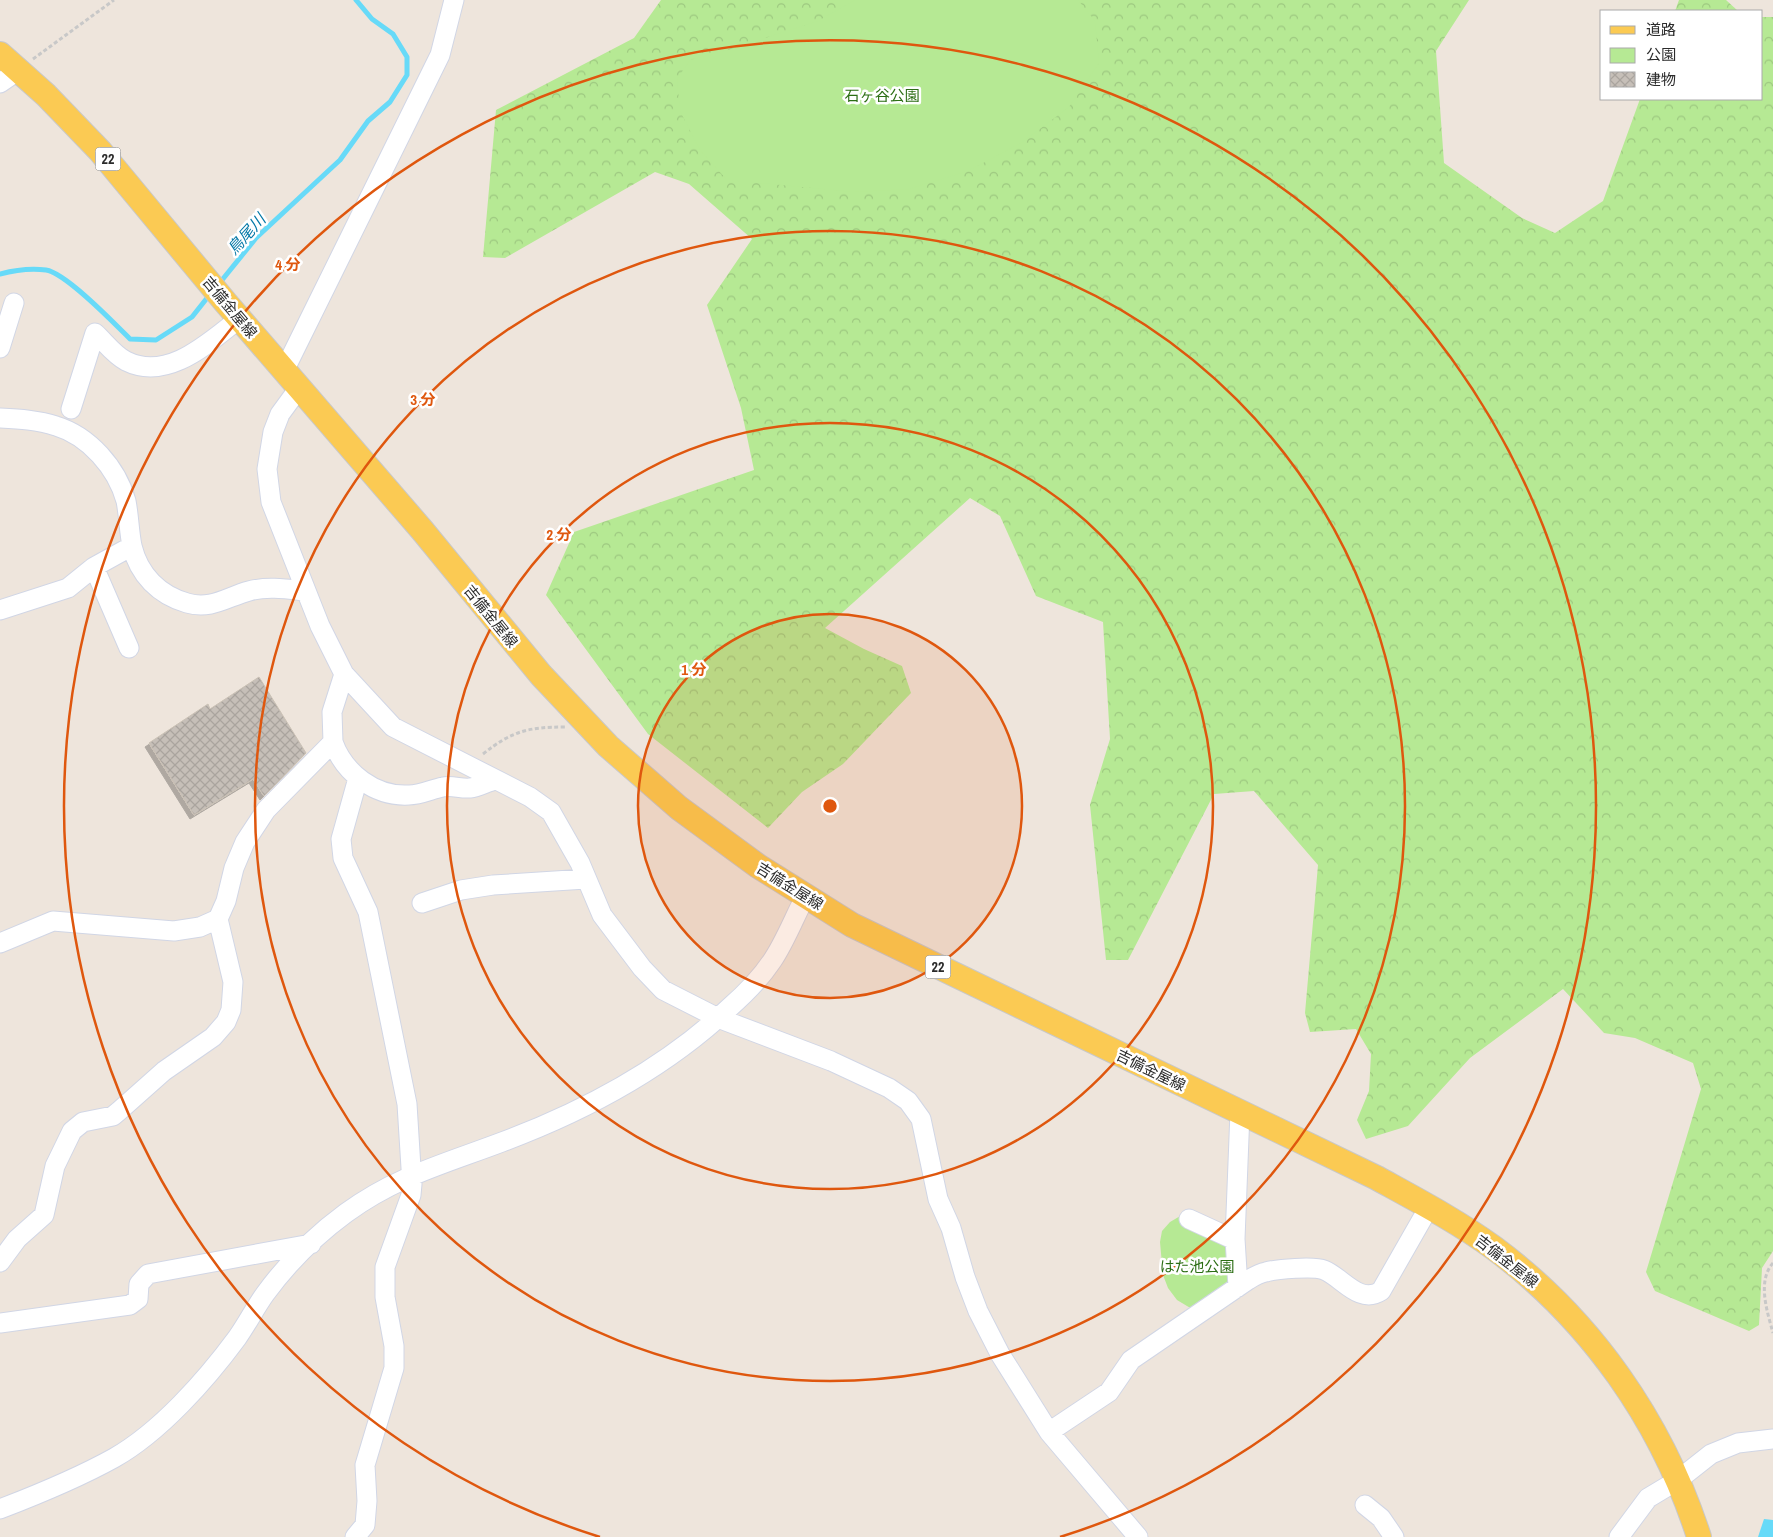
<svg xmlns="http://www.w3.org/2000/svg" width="1773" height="1537" font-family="'Archivo Narrow','Noto Sans JP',sans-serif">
<defs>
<pattern id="forest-crowns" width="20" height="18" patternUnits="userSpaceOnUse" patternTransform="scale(1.25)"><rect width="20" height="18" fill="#b6e994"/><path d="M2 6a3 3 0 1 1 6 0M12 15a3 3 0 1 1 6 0" fill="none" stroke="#9dc880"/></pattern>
<pattern id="building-cross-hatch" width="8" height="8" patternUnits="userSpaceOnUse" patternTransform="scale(1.25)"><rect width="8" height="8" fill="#c6bfb8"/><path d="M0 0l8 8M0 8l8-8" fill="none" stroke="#aaa49e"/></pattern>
<filter id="shadow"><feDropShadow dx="-4" dy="4" stdDeviation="0" flood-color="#0004"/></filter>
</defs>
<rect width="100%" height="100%" fill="#eee5dc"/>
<path fill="url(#forest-crowns)" d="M661,0H1469L1436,51L1444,163L1522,218L1555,233L1603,201L1640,99H1762V17H1773V1251L1762,1268L1759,1325L1749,1331L1655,1291L1646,1272L1701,1089L1693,1063L1635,1038L1604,1033L1563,989L1470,1058L1408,1126L1366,1139L1357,1120L1369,1091L1371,1054L1356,1029L1310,1032L1305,1013L1318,865L1254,791L1214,794L1128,960H1106L1090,805L1110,739L1103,622L1036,596L1000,516L970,498L825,628L864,649L902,666L911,693L843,764L802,792L768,828L648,734L546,595L574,532L754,470L741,408L707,305L752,239L689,184L655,172L505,258L483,257L496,110L634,38Z
M1679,0H1726L1738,11H1675Z"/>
<path fill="#b6e994" d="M855,0H1078L1095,21L1099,63L1069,107L1021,143L968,171L909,189L855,192L727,180L700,150L680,111L677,79L690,60L731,49L818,21Z
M1187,1212L1230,1232V1284L1192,1309L1177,1300L1168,1288L1163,1275L1160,1242L1162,1231L1170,1222Z"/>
<path fill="#67daf8" d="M1764,1519L1773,1520V1537H1758Z"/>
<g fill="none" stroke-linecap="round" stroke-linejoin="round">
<path stroke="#67daf8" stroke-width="5" d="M0,274C15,270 30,268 46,270C66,273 115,324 130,339L156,340L192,317L211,293
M218,285L256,238L340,160L368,121L390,102L407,75V57L393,34L372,19L356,0"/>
</g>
<path fill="url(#building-cross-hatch)" stroke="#cac1b5" filter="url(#shadow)" d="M259,677L306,753L264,796L253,779L194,815L149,743L208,704L210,709Z"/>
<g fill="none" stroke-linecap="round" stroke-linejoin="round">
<defs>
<path id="minor" d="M0,83L19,70
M0,348L14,303
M284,371L440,55L454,0
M299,388L280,414L273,432L267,469L271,502L320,626L344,674L393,727L530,797L551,812L580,863L602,915L642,968L663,990L718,1018L831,1061L889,1088L908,1101L921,1119L938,1199L951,1228L965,1277L978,1311L1000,1354L1049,1432L1138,1537
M71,409L95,333C105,342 114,355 126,361C168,382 209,342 239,319
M0,418C19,419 38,420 56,426C89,436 117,468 126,501C129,516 129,531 132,546C139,575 159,595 187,603C211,610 227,597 249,591C267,586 287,589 305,591
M94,567L129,648
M0,610L68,588L94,567L132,546
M333,742C344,773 375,797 409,795C421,795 432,789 443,787C452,785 461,789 470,788C478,787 487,782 495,780
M422,903L461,890L493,885L586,879
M0,943L53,921L174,931L200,927L218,919
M1189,1219L1235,1240
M0,1262L17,1239L44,1215L55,1166L72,1131L83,1122L113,1116L119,1111L164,1071L213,1037L226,1022L231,1010L233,982L218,919L226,901L234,868L245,842L266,810L333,742L332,712L344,674
M1238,1287L1235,1239L1240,1112
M0,1323L130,1305L138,1299L139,1284L148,1274L311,1244
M1049,1432L1109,1392L1131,1360L1248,1280C1253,1277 1260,1273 1266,1272C1277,1269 1314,1266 1324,1270C1342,1277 1359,1305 1381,1291L1429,1207
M1365,1505L1381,1518L1394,1537
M0,1509C39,1494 78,1478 114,1458C160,1432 206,1380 237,1338C247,1324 255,1308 265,1294C287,1264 316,1235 346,1213C397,1176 444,1164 502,1142C585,1111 664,1069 729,1008C745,994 760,979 772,961C785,942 794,918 805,897
M355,1537L365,1525L367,1501L365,1465L394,1368V1346L385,1297V1267L411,1195L412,1184L407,1104L368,912L343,858L341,839L358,778
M1619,1537L1648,1498L1678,1480L1711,1454L1738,1443L1773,1439"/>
<path id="major" d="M0,54L46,95L100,151L226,303L422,530L541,675L608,746L679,808L758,866L852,925L1377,1178C1417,1200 1457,1221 1494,1248C1591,1320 1662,1422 1699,1537"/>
</defs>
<use href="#minor" stroke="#d1d6e5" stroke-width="21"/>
<use href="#major" stroke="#c8c8c8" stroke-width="26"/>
<path stroke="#c8c8c8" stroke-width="3" stroke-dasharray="4 2.5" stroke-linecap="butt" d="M33,59L114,0
M483,754C512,731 528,727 565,727
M1773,1263C1757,1281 1767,1311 1773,1333"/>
<use href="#minor" stroke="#fff" stroke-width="19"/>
<use href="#major" stroke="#fbca53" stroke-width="24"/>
</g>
<circle cx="830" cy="806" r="192" fill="#df570e" fill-opacity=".12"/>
<g fill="none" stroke="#df570e" stroke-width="2.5">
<circle cx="830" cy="806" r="192"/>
<circle cx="830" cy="806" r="383"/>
<circle cx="830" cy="806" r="575"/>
<path d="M600 1537A766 766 0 1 1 1060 1537"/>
</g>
<g text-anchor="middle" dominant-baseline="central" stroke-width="5" stroke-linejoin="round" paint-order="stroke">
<g fill="#fff" stroke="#6b6b6b" stroke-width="1">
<rect x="95.5" y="147.5" width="25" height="23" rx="4"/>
<rect x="925.5" y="955.5" width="25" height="23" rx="4"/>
</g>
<g font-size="14" font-weight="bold" fill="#2b2b2b">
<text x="108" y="159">22</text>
<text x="938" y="967">22</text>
</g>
<g font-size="15" fill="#2c6e14" stroke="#fff">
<text x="882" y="95">石ヶ谷公園</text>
<text x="1197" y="1266">はた池公園</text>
</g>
<g font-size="15" fill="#2b2b2b" stroke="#fff">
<text transform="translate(230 307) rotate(50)">吉備金屋線</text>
<text transform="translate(491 616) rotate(51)">吉備金屋線</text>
<text transform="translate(790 886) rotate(32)">吉備金屋線</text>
<text transform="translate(1151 1070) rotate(26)">吉備金屋線</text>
<text transform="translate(1507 1261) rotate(38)">吉備金屋線</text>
</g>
<g font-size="16" font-style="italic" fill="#0378a7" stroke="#fff">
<text transform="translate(246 234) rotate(-48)">鳥尾川</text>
</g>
</g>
<circle cx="830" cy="806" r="8" fill="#df570e" stroke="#fff" stroke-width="2.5"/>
<g font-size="15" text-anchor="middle" font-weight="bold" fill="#df570e" stroke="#fff" stroke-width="5" stroke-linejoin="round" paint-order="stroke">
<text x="288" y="270">4 分</text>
<text x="423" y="405">3 分</text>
<text x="559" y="540">2 分</text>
<text x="694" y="675">1 分</text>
</g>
<rect x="1600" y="10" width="162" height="90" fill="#ffffff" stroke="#aaaaaa"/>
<rect x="1610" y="26" width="25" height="8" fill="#fbca53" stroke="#aaaaaa"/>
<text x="1646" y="35" font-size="15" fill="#2b2b2b">道路</text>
<rect x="1610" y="48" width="25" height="15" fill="#b6e994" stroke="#aaaaaa"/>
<text x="1646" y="60" font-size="15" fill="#2b2b2b">公園</text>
<rect x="1610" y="72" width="25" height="15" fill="url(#building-cross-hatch)" stroke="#aaaaaa"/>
<text x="1646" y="85" font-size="15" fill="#2b2b2b">建物</text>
</svg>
